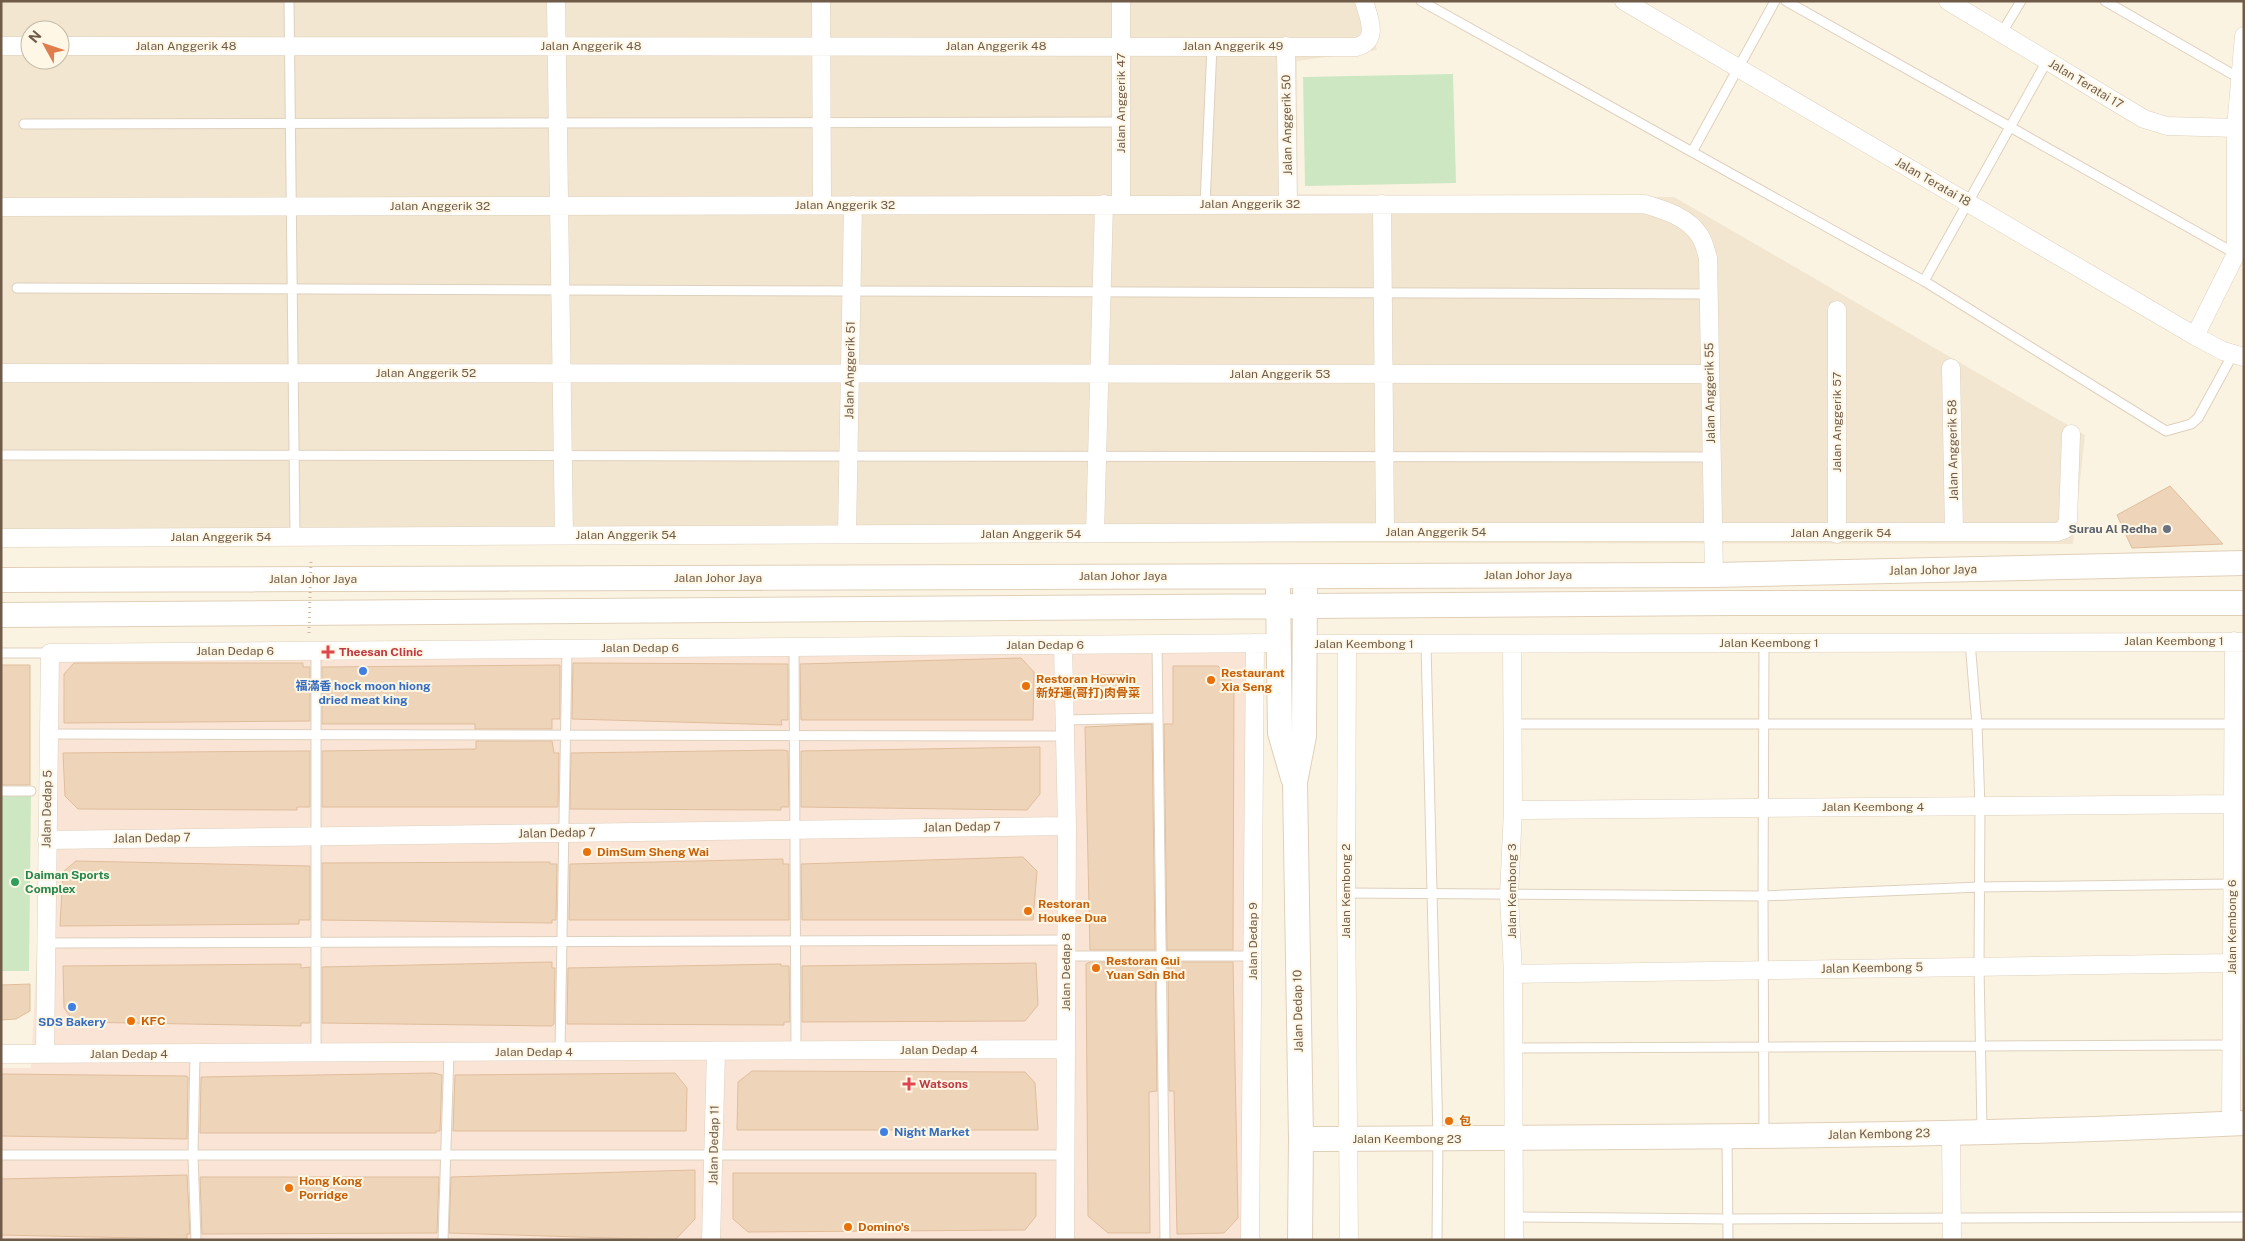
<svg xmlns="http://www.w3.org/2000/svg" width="2245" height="1241" font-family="'Public Sans','Noto Sans SC',sans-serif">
<rect width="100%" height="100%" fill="#fbf3e1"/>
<path fill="#f2e6d0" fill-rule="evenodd" d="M1,1H1362L1377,50L1297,61L1298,194L1674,197L2085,435L2073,544L1,541ZM30,30H60V60H30Z"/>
<path fill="#fae4d5" d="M1249,651L1245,1240H1V1068H31L52,656Z"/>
<path fill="#cce7c1" d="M1453,74L1456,183L1305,186L1303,77Z
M1,794H31L29,971H1Z"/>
<path fill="#eed5ba" stroke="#e0bd9b" d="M2170,486L2223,544L2132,548L2117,515Z
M1021,658L1034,672L1033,720H801L800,664Z
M74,663H303V667H310V721L64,723V674Z
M573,663L788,664V720H781L782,725L572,719Z
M1,665H30V785H1Z
M560,665V719H552V729H475V724H322V667Z
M1173,666H1218L1234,684L1233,950H1167L1164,724H1173Z
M1096,675H1132V693H1096Z
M1152,724L1155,950H1090L1085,727Z
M476,741H552L554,753H559L558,807H322V751L476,749Z
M1040,747V794L1027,810L801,807V751Z
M783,750L788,751L789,807H781V810L570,809L571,753Z
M297,751H310V807H297V810L78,809L65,796L63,753Z
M1023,857L1037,871L1033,920H802L801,864Z
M783,859V864H789V920H569L570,864Z
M76,861L310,866V920H299V924L60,926L63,872Z
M550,862V864H557L556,920H552V923L322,920V863Z
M552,962V968H555L554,1024L552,1026L322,1023V967Z
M1090,962H1155L1157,1091L1149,1092L1150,1233H1108L1088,1216L1086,964Z
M1168,962H1233L1238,1218L1224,1233L1177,1234L1174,1091H1169Z
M1036,963L1038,1005L1025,1021L802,1022V966Z
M301,964V968L310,967V1023H301V1026L74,1022L64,1008L63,966Z
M781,964V966H789L790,1022H784V1025L567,1024L568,968Z
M30,984V1011L16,1019L1,1020V985Z
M752,1071L1025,1072L1035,1083L1038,1130H737L738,1082Z
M434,1073L442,1075L440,1131H436V1133H200L201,1077Z
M675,1073L687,1088L686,1131H453L455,1075Z
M1,1074L186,1076L188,1077L187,1139L1,1136Z
M695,1170V1219L675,1240L449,1233L451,1177Z
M733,1173H1036V1216L1025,1230L748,1232L733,1219Z
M187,1175L190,1234H187V1239L1,1235V1179Z
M200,1177H439L437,1233L202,1234Z"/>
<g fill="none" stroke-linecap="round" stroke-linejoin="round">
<defs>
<path id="lane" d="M289,1L295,537
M1421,1L1924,281L2166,431L2191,424L2198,418L2233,354
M1786,1L2236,254
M2105,1L2239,78
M2001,34L2021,1
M24,124L1121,122
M1692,152L1775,1
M1205,204L1212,46
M1924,281L2047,61
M17,288L1710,294
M1,455L1711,457
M1970,642L1977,725L1980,806L1979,966L1982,1130
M1157,644L1165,1240
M1426,644L1438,1139L1437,1240
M794,647L796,1050
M1,653H50
M1065,720L1158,718
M1512,724H2233
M48,734L1065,736
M1,791H31
M1346,893L1763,896L1980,887L2232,884
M46,943L1066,940
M1066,956H1253
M1513,1048L2231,1045
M560,1052L567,649
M316,1053V651
M195,1054L193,1155L196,1240
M1764,1136L1763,896L1764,643
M1727,1138L1728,1240
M1,1155H1066
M1514,1217L1728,1219L2244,1217
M443,1240L449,1052"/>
<path id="street" d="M556,1L564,535
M821,1L822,205
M1121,1V205
M1624,1L2195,336L2223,351L2244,357
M1948,1L2144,119L2167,126L2236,128
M1,46H30
M60,46L1356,47C1380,41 1369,18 1364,1
M1286,46L1288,204
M1382,204L1385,532
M1,207L1644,204C1665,210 1688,217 1700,236C1704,242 1706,251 1708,258L1714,575
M1837,310V534
M2195,336L2236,254V128L2244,36
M1951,368L1954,532
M1,373L1709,374
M1095,533L1104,204
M847,534L853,205
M1,538L1385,532H2057L2065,529L2068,520L2071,434
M1304,644L2244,642
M1347,644L1346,893L1349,1240
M1512,644L1513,810L1509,895L1513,974L1514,1240
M1063,645L1067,826L1065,1240
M1513,810L2233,804
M47,840L1067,826
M1513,974L2232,963
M1,1054L1066,1049
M45,1054L50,653L1278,643
M2231,1123L2234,641
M1951,1133L1952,1240
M711,1240L716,1051
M1250,1240L1255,643"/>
<path id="secondary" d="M1,580L1714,575L2244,563
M1278,591L1280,733L1293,778
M1,615L1731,603H2244
M1301,1139C1615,1137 1929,1138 2244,1123
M1300,1240L1301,1139L1295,782L1304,736L1305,590"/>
</defs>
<use href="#lane" stroke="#ded0bd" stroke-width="11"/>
<use href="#street" stroke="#ded0bd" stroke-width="19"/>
<use href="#secondary" stroke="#e0cfb9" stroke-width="26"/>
<use href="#lane" stroke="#fff" stroke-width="9"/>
<use href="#street" stroke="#fff" stroke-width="18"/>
<use href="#secondary" stroke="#fff" stroke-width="24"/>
<path stroke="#d2b89e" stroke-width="3" stroke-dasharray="1 4" stroke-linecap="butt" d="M309,633L311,560"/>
</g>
<circle fill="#6b7280" stroke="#fef7e6" stroke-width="2" cx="2167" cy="529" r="5"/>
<g fill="#e0444e" stroke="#fef7e6" stroke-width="2">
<path d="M325.5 644.5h5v5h5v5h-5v5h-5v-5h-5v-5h5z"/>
<path d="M906.5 1076.5h5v5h5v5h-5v5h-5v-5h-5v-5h5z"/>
</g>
<g fill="#3f7fe0" stroke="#fef7e6" stroke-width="2">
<circle cx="363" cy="671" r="5"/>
<circle cx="72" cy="1007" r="5"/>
<circle cx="884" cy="1132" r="5"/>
</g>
<g fill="#e8710a" stroke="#fef7e6" stroke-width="2">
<circle cx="1211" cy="680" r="5"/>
<circle cx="1026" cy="686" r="5"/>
<circle cx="587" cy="852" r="5"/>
<circle cx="1028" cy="911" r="5"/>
<circle cx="1096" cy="968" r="5"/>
<circle cx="131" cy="1021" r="5"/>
<circle cx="1449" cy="1121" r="5"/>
<circle cx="289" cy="1188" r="5"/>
<circle cx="848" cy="1227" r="5"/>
</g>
<circle fill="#2e9e5b" stroke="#fef7e6" stroke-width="2" cx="15" cy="882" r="5"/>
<g text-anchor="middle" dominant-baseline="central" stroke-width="4" stroke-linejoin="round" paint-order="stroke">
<g font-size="12" fill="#705b49" stroke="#fef7e6">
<text x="186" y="46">Jalan Anggerik 48</text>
<text x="591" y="46">Jalan Anggerik 48</text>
<text x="996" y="46">Jalan Anggerik 48</text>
<text x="1233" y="46">Jalan Anggerik 49</text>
<text transform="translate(2086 84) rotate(31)">Jalan Teratai 17</text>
<text transform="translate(1121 103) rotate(-90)">Jalan Anggerik 47</text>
<text transform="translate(1287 125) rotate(-91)">Jalan Anggerik 50</text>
<text transform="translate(1933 182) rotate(30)">Jalan Teratai 18</text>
<text x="1250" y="204">Jalan Anggerik 32</text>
<text x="845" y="205">Jalan Anggerik 32</text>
<text x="440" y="206">Jalan Anggerik 32</text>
<text transform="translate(850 370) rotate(-89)">Jalan Anggerik 51</text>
<text x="426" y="373">Jalan Anggerik 52</text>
<text x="1280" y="374">Jalan Anggerik 53</text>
<text transform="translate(1710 393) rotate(-91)">Jalan Anggerik 55</text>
<text transform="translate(1837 422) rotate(-90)">Jalan Anggerik 57</text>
<text transform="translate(1953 450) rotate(-91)">Jalan Anggerik 58</text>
<text x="1436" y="532">Jalan Anggerik 54</text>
<text x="1841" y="533">Jalan Anggerik 54</text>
<text x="1031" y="534">Jalan Anggerik 54</text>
<text x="626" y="535">Jalan Anggerik 54</text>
<text x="221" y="537">Jalan Anggerik 54</text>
<text transform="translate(1933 570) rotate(-1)">Jalan Johor Jaya</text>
<text x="1528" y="575">Jalan Johor Jaya</text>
<text x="1123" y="576">Jalan Johor Jaya</text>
<text x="718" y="578">Jalan Johor Jaya</text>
<text x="313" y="579">Jalan Johor Jaya</text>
<text x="2174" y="641">Jalan Keembong 1</text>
<text x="1769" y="643">Jalan Keembong 1</text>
<text x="1364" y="644">Jalan Keembong 1</text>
<text x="1045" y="645">Jalan Dedap 6</text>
<text x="640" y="648">Jalan Dedap 6</text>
<text x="235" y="651">Jalan Dedap 6</text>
<text x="1873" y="807">Jalan Keembong 4</text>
<text transform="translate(47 809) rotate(-89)">Jalan Dedap 5</text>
<text transform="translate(962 827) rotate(-1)">Jalan Dedap 7</text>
<text transform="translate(557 833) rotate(-1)">Jalan Dedap 7</text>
<text transform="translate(152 838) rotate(-1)">Jalan Dedap 7</text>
<text transform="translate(1346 891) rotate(-90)">Jalan Kembong 2</text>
<text transform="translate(1512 891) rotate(-90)">Jalan Kembong 3</text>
<text transform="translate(2232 927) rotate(-90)">Jalan Kembong 6</text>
<text transform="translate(1253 941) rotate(-90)">Jalan Dedap 9</text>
<text transform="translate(1872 968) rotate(-1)">Jalan Keembong 5</text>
<text transform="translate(1066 972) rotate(-90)">Jalan Dedap 8</text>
<text transform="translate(1298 1011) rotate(-91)">Jalan Dedap 10</text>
<text x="939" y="1050">Jalan Dedap 4</text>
<text x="534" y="1052">Jalan Dedap 4</text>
<text x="129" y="1054">Jalan Dedap 4</text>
<text transform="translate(1879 1134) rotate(-1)">Jalan Kembong 23</text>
<text x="1407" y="1139">Jalan Keembong 23</text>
<text transform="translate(714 1145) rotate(-89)">Jalan Dedap 11</text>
</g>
<g font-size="12" font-weight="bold" fill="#5b616d" stroke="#fef7e6" text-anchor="end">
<text x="2157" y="529">Surau Al Redha</text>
</g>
<g font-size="12" font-weight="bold" fill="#be3a42" stroke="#fef7e6" text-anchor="start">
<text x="339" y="652">Theesan Clinic</text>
<text x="919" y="1084">Watsons</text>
</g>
<g font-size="12" font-weight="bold" fill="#c56008" stroke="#fef7e6" text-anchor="start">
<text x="1221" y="673">Restaurant<tspan x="1221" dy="14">Xia Seng</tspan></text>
<text x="1036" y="679">Restoran Howwin<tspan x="1036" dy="14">新好運(哥打)肉骨菜</tspan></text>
<text x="597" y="852">DimSum Sheng Wai</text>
<text x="1038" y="904">Restoran<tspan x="1038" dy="14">Houkee Dua</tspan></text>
<text x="1106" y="961">Restoran Gui<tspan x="1106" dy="14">Yuan Sdn Bhd</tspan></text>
<text x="141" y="1021">KFC</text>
<text x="1459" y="1121">包</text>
<text x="299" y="1181">Hong Kong<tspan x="299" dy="14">Porridge</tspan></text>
<text x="858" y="1227">Domino's</text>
</g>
<g font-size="12" font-weight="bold" fill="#366cbe" stroke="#fef7e6">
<text x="363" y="686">福滿香 hock moon hiong<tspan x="363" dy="14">dried meat king</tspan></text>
<text x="72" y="1022">SDS Bakery</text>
<text x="894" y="1132" text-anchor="start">Night Market</text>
</g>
<g font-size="12" font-weight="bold" fill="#27864d" stroke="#fef7e6" text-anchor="start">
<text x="25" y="875">Daiman Sports<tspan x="25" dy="14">Complex</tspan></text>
</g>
</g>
<rect width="2245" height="1241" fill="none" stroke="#705b49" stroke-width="5"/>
<g transform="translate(45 45) rotate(310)"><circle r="24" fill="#fef7e6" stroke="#c5b9a7"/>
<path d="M0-4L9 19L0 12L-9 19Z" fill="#df7d4c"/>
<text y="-8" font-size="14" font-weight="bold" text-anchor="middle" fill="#705b49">N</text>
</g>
</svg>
